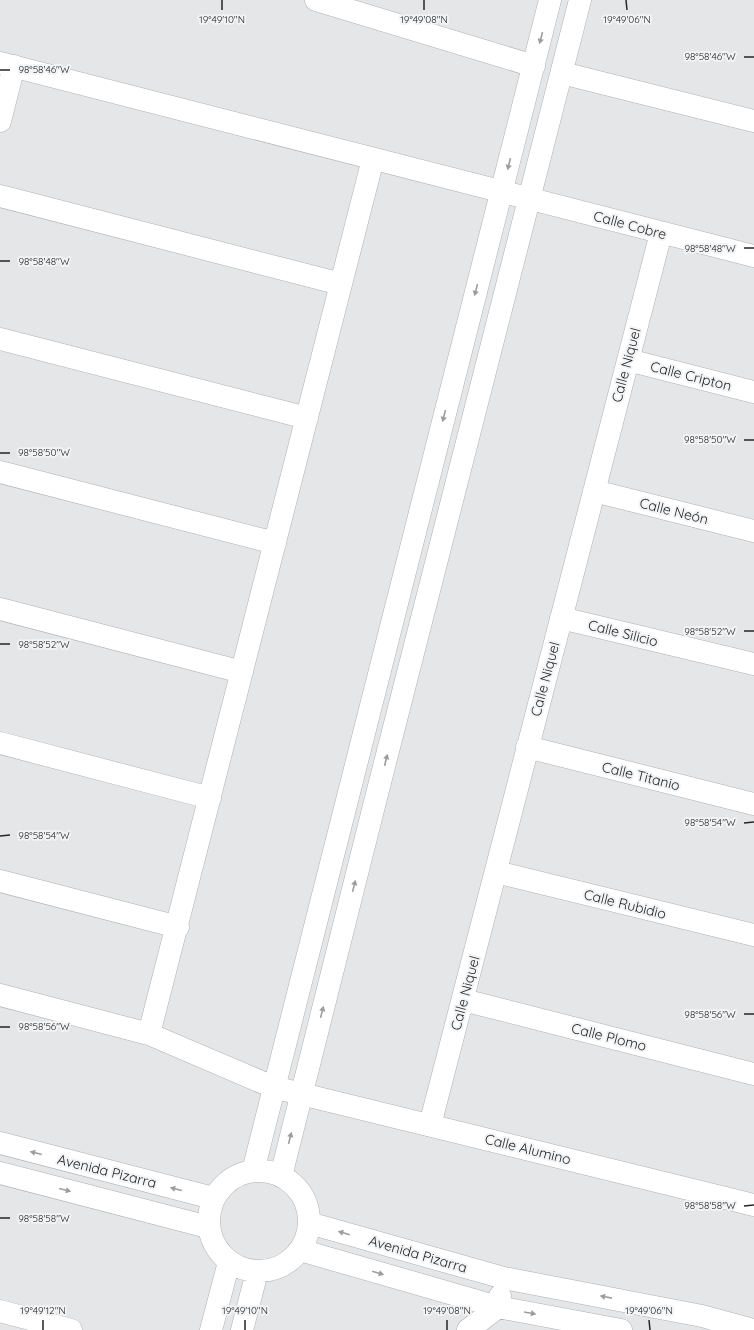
<svg xmlns="http://www.w3.org/2000/svg" width="754" height="1330" font-family="Quicksand,sans-serif">
<rect width="100%" height="100%" fill="#e5e6e8"/>
<g fill="none" stroke-linecap="round" stroke-linejoin="round">
<defs>
<path id="minor" d="M316,0L534,66
M0,63L754,256
M562,73L754,121
M0,121L14,66
M0,196L341,284
M0,339L307,418
M628,360L754,392
M0,472L275,543
M594,491L754,531
M0,609L242,672
M561,618L754,664
M0,743L210,798
M527,747L754,804
M496,872L754,935
M0,881L178,927
M0,995L149,1034L273,1087L754,1205
M463,1000L754,1074
M149,1034L373,159
M430,1125L661,233
M0,1143L213,1198
M209 1221a50 50 0 1 1 100 0a50 50 0 1 1-100 0Z
M253,1171L550,0
M0,1173L208,1227
M281,1176L377,794L580,0
M309,1223L504,1278L702,1316L753,1330
M300,1250L498,1307L621,1330
M0,1311L71,1330
M211,1330L229,1262
M242,1330L257,1272
M468,1330L498,1307L500,1296"/>
</defs>
<use href="#minor" stroke="#afb0b1" stroke-width="23"/>
<use href="#minor" stroke="#fff" stroke-width="22"/>
</g>
<defs><path id="oneway-solid" d="M-6-.8H1V-3.2L6.5 0L1 3.2V.8H-6Z"/></defs>
<g fill="#9d9d9e">
<use href="#oneway-solid" transform="translate(541 38) rotate(104)"/>
<use href="#oneway-solid" transform="translate(509 164) rotate(104)"/>
<use href="#oneway-solid" transform="translate(476 290) rotate(104)"/>
<use href="#oneway-solid" transform="translate(444 416) rotate(104)"/>
<use href="#oneway-solid" transform="translate(386 760) rotate(-76)"/>
<use href="#oneway-solid" transform="translate(354 886) rotate(-76)"/>
<use href="#oneway-solid" transform="translate(322 1012) rotate(-76)"/>
<use href="#oneway-solid" transform="translate(290 1138) rotate(-76)"/>
<use href="#oneway-solid" transform="translate(36 1153) rotate(-166)"/>
<use href="#oneway-solid" transform="translate(176 1189) rotate(-166)"/>
<use href="#oneway-solid" transform="translate(65 1190) rotate(14)"/>
<use href="#oneway-solid" transform="translate(344 1233) rotate(-164)"/>
<use href="#oneway-solid" transform="translate(378 1273) rotate(16)"/>
<use href="#oneway-solid" transform="translate(606 1297) rotate(-169)"/>
<use href="#oneway-solid" transform="translate(530 1313) rotate(10)"/>
</g>
<path fill="none" stroke="#262627" stroke-width="1.5" d="M222,0V10M424,0V10M626,0L627,10M744,57H754M0,70H10M744,248H754M0,261H10M744,440H754M0,453H10M744,631H754M0,644H10M744,823L754,822M0,836L10,835M744,1014H754M0,1027H10M744,1206L754,1205M0,1218H10M43,1320V1330M245,1320V1330M447,1320V1330M649,1320L650,1330"/>
<g text-anchor="middle" dominant-baseline="central" stroke-width="4" stroke-linejoin="round" paint-order="stroke">
<g font-size="14" fill="#262627" stroke="#f2f3f5">
<text transform="translate(630 225) rotate(15)">Calle Cobre</text>
<text transform="translate(626 365) rotate(-75)">Calle Niquel</text>
<text transform="translate(691 376) rotate(14)">Calle Cripton</text>
<text transform="translate(674 511) rotate(14)">Calle Neón</text>
<text transform="translate(623 633) rotate(14)">Calle Silicio</text>
<text transform="translate(545 679) rotate(-75)">Calle Niquel</text>
<text transform="translate(641 776) rotate(14)">Calle Titanio</text>
<text transform="translate(625 904) rotate(14)">Calle Rubidio</text>
<text transform="translate(465 993) rotate(-75)">Calle Niquel</text>
<text transform="translate(609 1037) rotate(14)">Calle Plomo</text>
<text transform="translate(528 1149) rotate(14)">Calle Alumino</text>
<text transform="translate(107 1171) rotate(14)">Avenida Pizarra</text>
<text transform="translate(418 1254) rotate(16)">Avenida Pizarra</text>
</g>
</g>
<g font-size="10" text-anchor="middle" fill="#262627" stroke="#f2f3f5" stroke-width="4" stroke-linejoin="round" paint-order="stroke">
<text x="222" y="23">19°49'10"N</text>
<text x="424" y="23">19°49'08"N</text>
<text x="627" y="23">19°49'06"N</text>
<text x="710" y="60">98°58'46"W</text>
<text x="44" y="73">98°58'46"W</text>
<text x="710" y="252">98°58'48"W</text>
<text x="44" y="265">98°58'48"W</text>
<text x="710" y="443">98°58'50"W</text>
<text x="44" y="456">98°58'50"W</text>
<text x="710" y="635">98°58'52"W</text>
<text x="44" y="648">98°58'52"W</text>
<text x="710" y="826">98°58'54"W</text>
<text x="44" y="839">98°58'54"W</text>
<text x="710" y="1018">98°58'56"W</text>
<text x="44" y="1030">98°58'56"W</text>
<text x="710" y="1209">98°58'58"W</text>
<text x="44" y="1222">98°58'58"W</text>
<text x="43" y="1314">19°49'12"N</text>
<text x="245" y="1314">19°49'10"N</text>
<text x="447" y="1314">19°49'08"N</text>
<text x="649" y="1314">19°49'06"N</text>
</g>
</svg>
